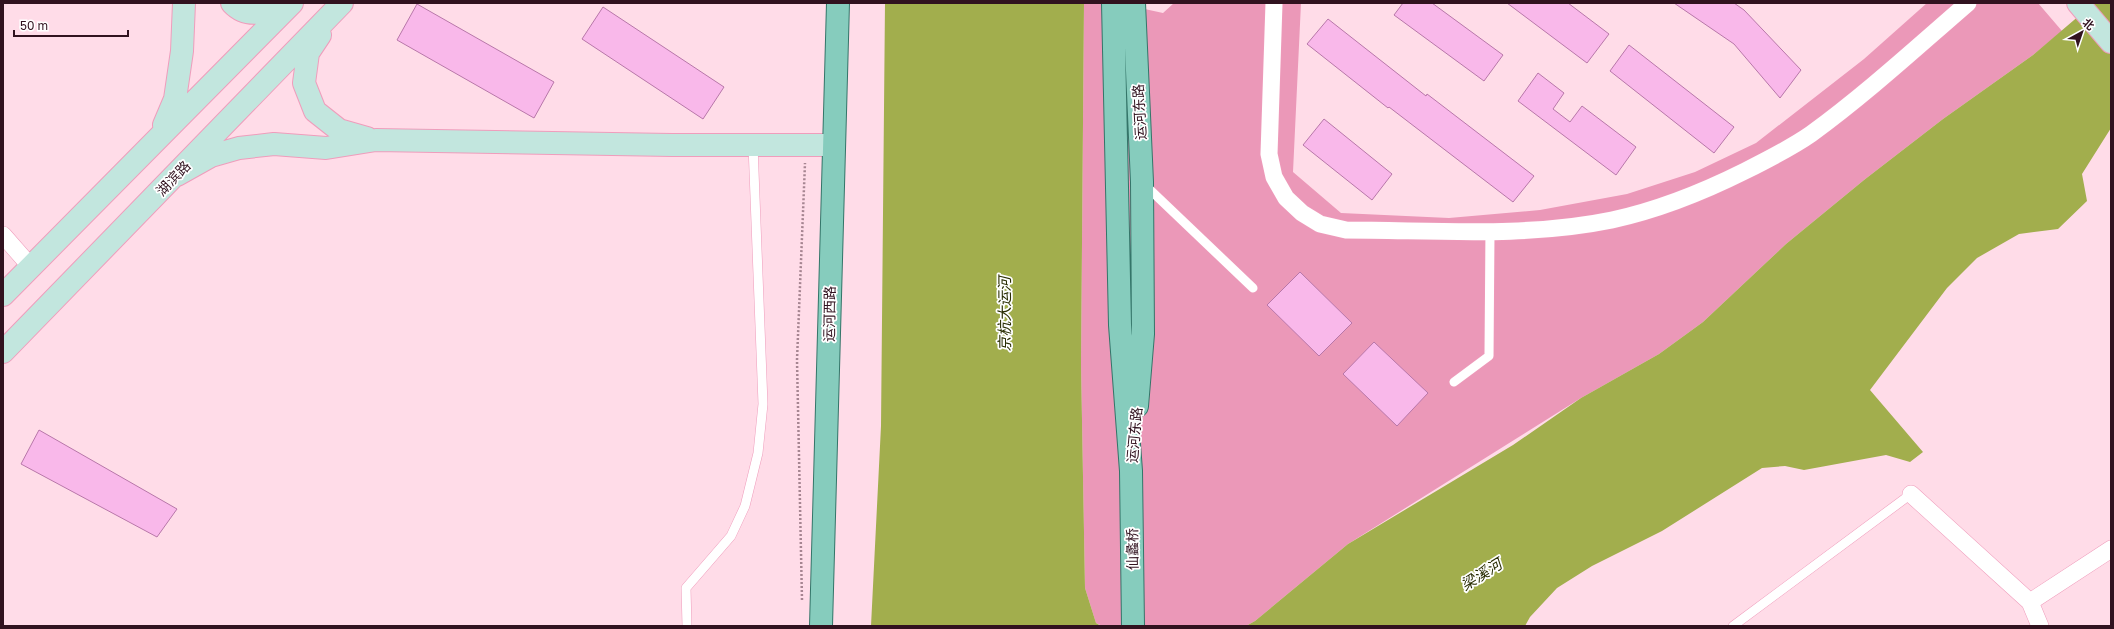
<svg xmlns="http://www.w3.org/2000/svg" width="2114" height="629" font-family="'Golos Text','Noto Sans SC',sans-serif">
<rect width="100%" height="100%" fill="#ffdce8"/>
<path fill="#eb98b8" d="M1084,3H1117L1163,13L1174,3H1301L1293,172L1341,213L1449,218L1540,210L1627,194L1695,172L1756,143L1864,59L1927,3H2038L2062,31L2033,55L1943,119L1864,180L1786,244L1703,322L1659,354L1581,398L1348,544L1255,621L1246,626H1102L1096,623L1085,588L1081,364Z"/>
<path fill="#a2ae4d" d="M885,3H1084L1081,364L1085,588L1096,623L1101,626H871L881,426Z
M2094,3H2111V128L2082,174L2087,201L2058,229L2019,234L1977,258L1947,288L1870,390L1923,452L1910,462L1886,455L1804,470L1785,466L1762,468L1662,531L1592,566L1557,588L1530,617L1525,626H1246L1255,621L1348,544L1513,445L1581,398L1659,354L1703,322L1786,244L1864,180L1943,119L2033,55Z"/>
<path fill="#f9b8ea" stroke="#b877a9" d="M1403,3H1432L1503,55L1484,81L1394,15Z
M1507,3H1568L1609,34L1587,63Z
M1674,3H1734L1744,10L1801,70L1780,98L1734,44Z
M417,4L554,82L534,118L397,40Z
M603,7L724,87L703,119L582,39Z
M1328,19L1426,96L1427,94L1534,176L1513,202L1389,107L1388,108L1307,44Z
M1629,45L1734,127L1714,153L1610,71Z
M1538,73L1564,93L1553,109L1570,122L1582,106L1636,147L1616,175L1518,101Z
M1324,119L1392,174L1372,200L1303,145Z
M1300,272L1352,323L1319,356L1267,305Z
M1374,342L1428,393L1397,426L1343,374Z
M39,430L177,509L157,537L21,464Z"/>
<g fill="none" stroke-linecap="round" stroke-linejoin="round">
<defs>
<path id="lane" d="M1145,185L1253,288
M1454,382L1489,356L1490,230
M687,626L686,588L731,536L745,506L758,453L763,404L753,145
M1733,626L1911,494"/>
<path id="street" d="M1274,3L1269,154L1274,177L1286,198L1302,213L1320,224L1346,230C1433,230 1525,238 1612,220C1658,210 1703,192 1745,171C1767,160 1791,148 1811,134C1866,94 1917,47 1968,3
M3,235L31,267
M1911,494L2030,602L2040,626
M2030,602L2111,549"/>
<path id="secondary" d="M232,3C246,18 266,14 282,3
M2078,3L2111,42
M320,35L308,53L304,83L315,111L339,130L367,138
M164,125L175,99L182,51L184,3
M177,175L211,156L239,148L274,144L326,148L376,140L672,145H833
M3,295L292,3
M3,352L342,3"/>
<path id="primary" d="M1113,3L1120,325L1131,471L1133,626
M1134,3L1142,182L1143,334L1137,406
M821,626L838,3"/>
</defs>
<use href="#lane" stroke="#ef9dbc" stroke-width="10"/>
<use href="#street" stroke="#ef9dbc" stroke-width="18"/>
<use href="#secondary" stroke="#ef9dbc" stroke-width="24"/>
<use href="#primary" stroke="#347569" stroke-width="24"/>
<path stroke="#a68591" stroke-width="2.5" stroke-dasharray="2 2" stroke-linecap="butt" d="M802,600L797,360L805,163"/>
<use href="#lane" stroke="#fff" stroke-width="9"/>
<use href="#street" stroke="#fff" stroke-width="17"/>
<use href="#secondary" stroke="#c2e6de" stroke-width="22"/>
<use href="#primary" stroke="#86ccbd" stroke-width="22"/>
</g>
<g text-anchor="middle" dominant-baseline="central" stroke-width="3.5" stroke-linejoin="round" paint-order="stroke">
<g font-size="14" fill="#31121f" stroke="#fff">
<text transform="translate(1139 112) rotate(-93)">运河东路</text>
<text transform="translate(173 178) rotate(-46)">湖滨路</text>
<text transform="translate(829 314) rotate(-89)">运河西路</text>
<text transform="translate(1134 435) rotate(-85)">运河东路</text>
<text transform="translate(1132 549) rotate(-91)">仙蠡桥</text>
</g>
<g font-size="15" font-style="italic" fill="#292d03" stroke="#fff">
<text transform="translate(1004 314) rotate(-90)">京杭大运河</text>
<text transform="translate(1481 574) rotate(-32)">梁溪河</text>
</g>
</g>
<rect width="2114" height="629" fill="none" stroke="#31121f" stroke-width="8"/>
<g transform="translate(2082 32) rotate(40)" stroke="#ffffff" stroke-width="3" paint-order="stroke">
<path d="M0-3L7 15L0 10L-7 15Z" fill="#31121f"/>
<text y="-6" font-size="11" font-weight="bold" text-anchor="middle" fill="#31121f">北</text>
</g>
<path d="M14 30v6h114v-6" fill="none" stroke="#31121f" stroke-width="2"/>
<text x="20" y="30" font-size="12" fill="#31121f" stroke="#ffffff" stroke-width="3" paint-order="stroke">50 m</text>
</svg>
